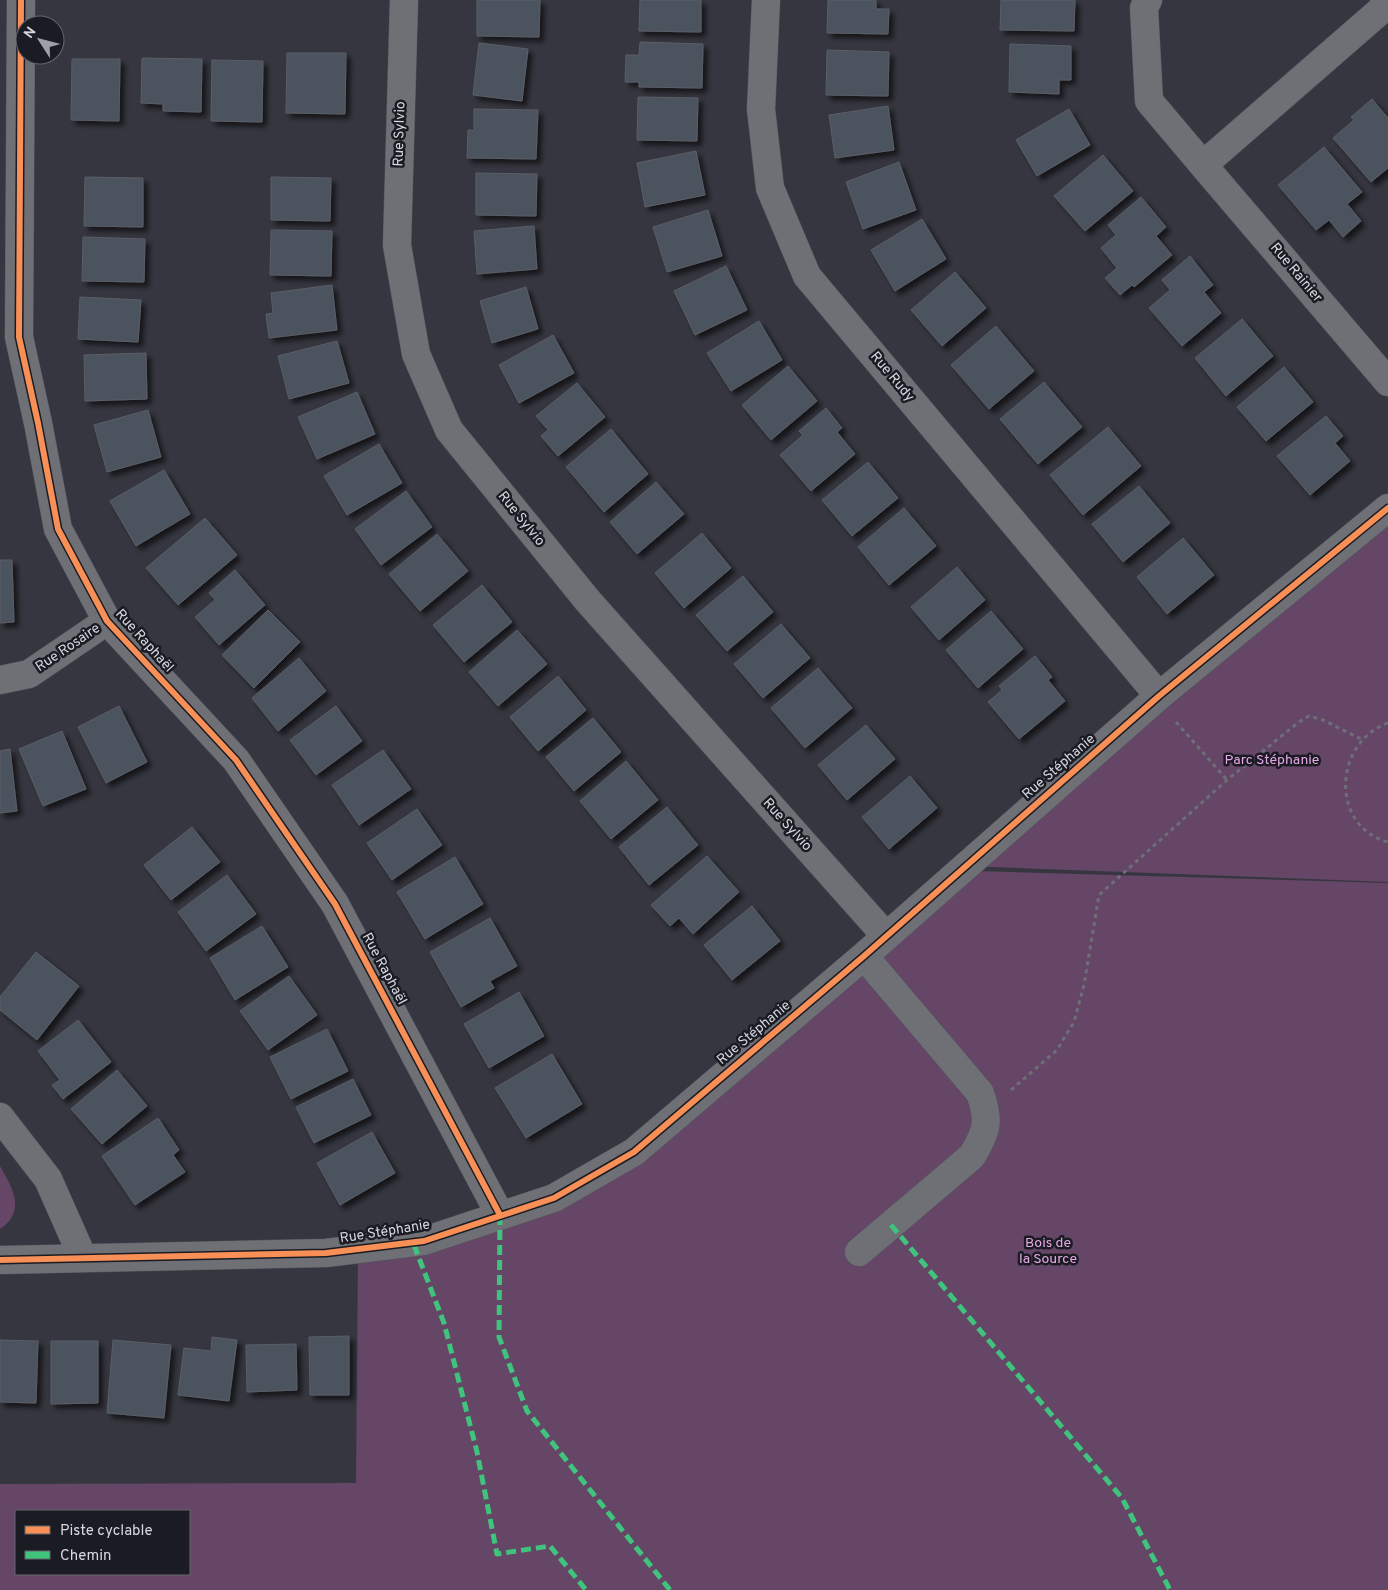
<svg xmlns="http://www.w3.org/2000/svg" width="1388" height="1590" font-family="Overpass,sans-serif">
<defs>
<filter id="shadow"><feDropShadow dx="4.5" dy="4.5" stdDeviation="2.5" flood-color="#0009"/></filter>
</defs>
<rect width="100%" height="100%" fill="#363640"/>
<path fill="#654667" fill-rule="evenodd" d="M1388,509V882L966,866Z
M976,871L1388,883V1590H0V1484L356,1483L358,1251L557,1196ZM16,1511H189V1574H16Z
M0,1166C12,1187 27,1211 0,1229Z"/>
<path fill="#4c525e" stroke="#5b5e66" filter="url(#shadow)" d="M477,0H540L539,37L477,36Z
M640,0H701V32L639,31Z
M828,0H876V9H889L888,34L827,33Z
M1001,0H1075L1074,31L1000,30Z
M640,42L703,44L702,88L639,87V82H625L626,55H639Z
M479,43L528,49L522,101L473,95Z
M1010,44L1071,46V80H1059V94L1009,92Z
M827,50L889,52L888,96L826,95Z
M287,53H346L345,114L286,113Z
M142,58L202,59L201,112L163,111V104L141,103Z
M72,59H120L119,121L71,120Z
M212,60L263,61L262,122L211,121Z
M638,97L698,98L697,141L637,140Z
M1372,99L1388,118V168L1371,182L1333,138L1354,120L1351,117Z
M888,106L894,150L835,158L829,115Z
M474,109L538,110L536,159L467,158L468,130H474Z
M1069,109L1090,145L1037,176L1016,140Z
M1324,147L1362,192L1347,204L1361,221L1343,237L1329,220L1316,230L1278,185Z
M696,151L705,195L645,207L637,163Z
M1103,155L1133,191L1085,231L1054,196Z
M899,162L916,210L863,229L846,182Z
M476,173L537,174L536,216L476,215Z
M85,177L143,178V227L84,226Z
M271,177L331,178L330,221L271,220Z
M1141,197L1166,227L1156,236L1172,255L1134,287L1132,285L1120,295L1105,278L1117,268L1101,248L1116,235L1108,225Z
M708,210L722,256L667,272L653,227Z
M922,219L946,259L895,291L871,250Z
M534,226L537,269L477,274L474,231Z
M271,230L332,231L331,276L270,275Z
M83,237L145,239L144,282L82,281Z
M1190,256L1213,285L1204,292L1221,313L1182,346L1149,308L1170,290L1162,280Z
M726,266L747,310L695,335L674,291Z
M955,272L986,308L942,346L911,310Z
M332,285L337,330L269,338L266,314L273,313L271,293Z
M526,287L538,329L492,343L480,301Z
M80,297L141,300L138,342L78,339Z
M1242,319L1273,356L1226,396L1195,358Z
M759,321L782,360L731,391L707,353Z
M996,326L1034,371L989,409L951,365Z
M553,335L574,373L519,403L499,365Z
M337,341L349,383L289,399L278,356Z
M146,353L147,399L85,401L84,355Z
M788,366L817,401L771,440L742,405Z
M1284,367L1313,402L1266,441L1237,407Z
M1044,382L1082,427L1038,464L1000,419Z
M577,383L605,417L558,456L541,436L548,430L536,416Z
M357,392L375,434L317,459L298,417Z
M826,408L842,428L837,432L855,454L811,491L780,455L803,435L799,431Z
M148,410L161,457L107,472L94,425Z
M1326,416L1343,436L1335,443L1350,461L1310,495L1277,456Z
M1108,427L1141,466L1083,515L1050,475Z
M611,429L648,474L604,512L566,467Z
M379,444L402,483L347,515L324,476Z
M868,462L898,498L852,536L822,500Z
M164,470L190,514L136,546L110,501Z
M656,482L684,514L637,554L610,522Z
M1139,486L1170,523L1123,562L1092,524Z
M406,491L432,527L381,565L355,529Z
M904,508L936,546L889,585L858,547Z
M205,518L237,555L178,605L146,568Z
M702,533L731,568L684,608L655,573Z
M437,534L468,571L420,611L389,574Z
M1183,538L1214,575L1167,614L1137,577Z
M0,560H12L14,622L0,623Z
M957,567L985,600L939,640L911,607Z
M235,570L265,605L219,645L195,617L215,600L209,593Z
M743,576L773,612L727,651L696,615Z
M482,585L512,622L464,662L433,625Z
M268,610L300,642L254,688L222,655Z
M991,611L1023,649L978,688L946,650Z
M781,624L810,658L763,698L734,664Z
M517,630L547,664L498,706L469,672Z
M1035,656L1052,677L1048,680L1065,701L1019,739L988,702L1002,690L999,686Z
M299,658L326,691L278,731L252,698Z
M818,668L852,708L805,748L771,708Z
M558,676L586,710L538,751L510,717Z
M119,706L147,762L106,783L78,727Z
M336,706L362,741L316,775L290,740Z
M593,718L621,752L574,791L546,757Z
M866,725L895,759L847,800L818,765Z
M62,731L86,789L43,806L19,749Z
M10,749L17,811L0,813V751Z
M383,750L411,789L359,825L332,785Z
M626,761L658,800L611,839L580,801Z
M910,776L937,808L889,849L862,817Z
M667,807L698,845L649,885L619,847Z
M417,809L442,845L392,880L367,843Z
M192,827L220,862L171,900L144,865Z
M707,856L739,892L693,934L679,918L670,926L651,905Z
M455,857L483,904L425,939L397,892Z
M227,875L256,914L206,951L178,912Z
M752,906L780,941L732,980L704,945Z
M490,918L517,966L490,981L494,988L461,1007L430,952Z
M262,926L288,967L235,1000L210,958Z
M36,952L79,986L37,1040L0,1010V997Z
M289,976L317,1015L268,1050L240,1011Z
M519,992L544,1036L489,1068L464,1024Z
M78,1020L111,1062L63,1099L52,1085L60,1080L38,1051Z
M327,1029L348,1071L291,1099L270,1057Z
M552,1054L582,1104L526,1138L495,1088Z
M117,1070L147,1106L102,1144L71,1109Z
M353,1079L371,1115L314,1143L296,1107Z
M158,1118L179,1150L173,1155L185,1172L135,1205L102,1156Z
M372,1132L395,1173L340,1205L317,1163Z
M349,1336V1395H310L309,1337Z
M212,1337L237,1340L229,1401L178,1395L184,1348L211,1351Z
M0,1340L38,1341L36,1403L0,1402Z
M113,1340L171,1345L164,1418L107,1413Z
M51,1341H98V1403L51,1404Z
M296,1344L297,1390L247,1392L246,1345Z"/>
<g fill="none" stroke-linecap="round" stroke-linejoin="round">
<defs>
<path id="minor" d="M21,0L19,337L38,423L58,529L107,621L236,760L335,904L500,1215
M404,0L397,245L416,354L449,430L588,601L886,936
M766,0L761,109L770,188L807,276L1159,696
M1148,0L1144,8L1149,101L1203,165
M1387,0L1380,11L1203,165L1388,382
M0,680L29,674L107,621
M0,1117L48,1179L83,1258
M859,1252L972,1156C987,1131 990,1122 980,1093L864,956
M0,1260L326,1253L424,1241L554,1198L634,1152L864,956L1159,696L1388,508"/>
</defs>
<use href="#minor" stroke="#52545b" stroke-width="29"/>
<path stroke="#6e6f76" stroke-width="3" stroke-dasharray="4 4" stroke-linecap="butt" d="M1176,722L1227,780
M1388,723C1334,742 1329,826 1388,842
M1011,1090L1057,1050L1074,1022L1084,985L1099,895L1227,780L1299,722L1309,716L1323,720L1361,739"/>
<use href="#minor" stroke="#6f7076" stroke-width="28"/>
<path stroke="#40c37c" stroke-width="5" stroke-dasharray="10 5" stroke-linecap="butt" d="M500,1215L499,1337L527,1411L670,1590
M891,1225L1122,1498L1170,1590
M414,1245L444,1323L477,1452L497,1554L550,1546L586,1590"/>
<defs>
<path id="cycleway" d="M21,0L19,337L38,423L58,529L107,621L236,760L335,904L500,1215
M0,1260L326,1253L424,1241L554,1198L634,1152L864,956L1159,696L1388,508"/>
</defs>
<use href="#cycleway" stroke="#1b1c23" stroke-width="9"/>
<use href="#cycleway" stroke="#f78f57" stroke-width="6"/>
</g>
<g text-anchor="middle" dominant-baseline="central" stroke-width="5" stroke-linejoin="round" paint-order="stroke">
<g font-size="14" fill="#d5d7e1" stroke="#1b1c23">
<text transform="translate(400 134) rotate(-88)">Rue Sylvio</text>
<text transform="translate(1296 273) rotate(50)">Rue Rainier</text>
<text transform="translate(892 377) rotate(50)">Rue Rudy</text>
<text transform="translate(521 519) rotate(51)">Rue Sylvio</text>
<text transform="translate(144 641) rotate(48)">Rue Raphaël</text>
<text transform="translate(68 648) rotate(-34)">Rue Rosaire</text>
<text transform="translate(1059 767) rotate(-41)">Rue Stéphanie</text>
<text transform="translate(787 825) rotate(48)">Rue Sylvio</text>
<text transform="translate(384 969) rotate(62)">Rue Raphaël</text>
<text transform="translate(754 1033) rotate(-40)">Rue Stéphanie</text>
<text transform="translate(385 1232) rotate(-9)">Rue Stéphanie</text>
</g>
<g font-size="14" fill="#e7a8e7" stroke="#1b1c23">
<text x="1272" y="760">Parc Stéphanie</text>
<text x="1048" y="1243">Bois de<tspan x="1048" dy="16">la Source</tspan></text>
</g>
</g>
<rect x="15" y="1510" width="175" height="65" fill="#1b1c23" stroke="#65676f"/>
<rect x="25" y="1526" width="25" height="8" fill="#f78f57" stroke="#65676f"/>
<text x="60" y="1535" font-size="15" fill="#d5d7e1">Piste cyclable</text>
<rect x="25" y="1551" width="25" height="8" fill="#40c37c" stroke="#65676f"/>
<text x="60" y="1560" font-size="15" fill="#d5d7e1">Chemin</text>
<g transform="translate(40 40) rotate(306)"><circle r="24" fill="#1b1c23" stroke="#65676f"/>
<path d="M0-4L9 19L0 12L-9 19Z" fill="#9d9fa9"/>
<text y="-8" font-size="14" font-weight="bold" text-anchor="middle" fill="#d5d7e1">N</text>
</g>
</svg>
